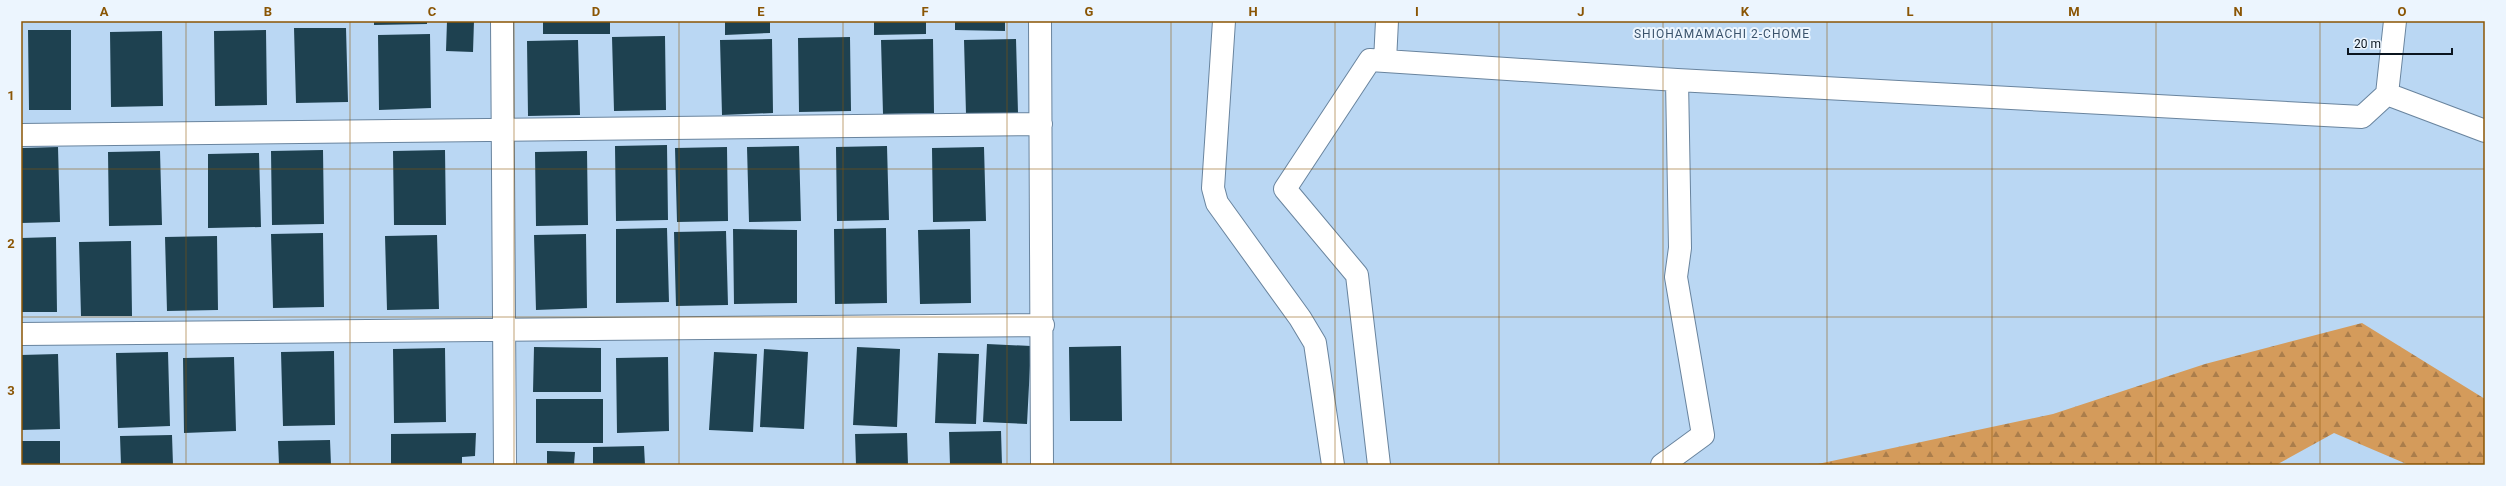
<svg xmlns="http://www.w3.org/2000/svg" width="2506" height="486" font-family="Roboto,sans-serif">
<defs>
<pattern id="forest-firs" width="22" height="20" patternUnits="userSpaceOnUse"><rect width="22" height="20" fill="#d49b5b"/><path d="M5 1l3.5 6h-7zM16 11l3.5 6h-7z" fill="#aa7d4b"/></pattern>
</defs>
<rect width="100%" height="100%" fill="#bad7f3"/>
<path fill="url(#forest-firs)" d="M2362,323L2485,399V465H2409L2334,433L2276,465H1813L2053,414L2205,364Z"/>
<path fill="#1e4150" d="M374,21H427V24L374,25Z
M447,21H474L473,52L446,51Z
M543,21H610V34H543Z
M725,21H770V33L725,35Z
M874,21H926V34L874,35Z
M955,21H1005V31L955,30Z
M294,28H346L348,102L296,103Z
M28,30H71V110H29Z
M266,30L267,105L215,106L214,31Z
M162,31L163,106L111,107L110,32Z
M430,34L431,108L379,110L378,35Z
M665,36L666,110L614,111L612,37Z
M850,37L851,111L799,112L798,38Z
M772,39L773,113L722,115L720,40Z
M933,39L934,113L883,114L881,40Z
M1016,39L1018,113L966,114L964,40Z
M578,40L580,115L528,116L527,41Z
M667,145L668,220L616,221L615,146Z
M799,146L801,221L749,222L747,147Z
M887,146L889,220L837,221L836,147Z
M58,147L60,222L21,223V148Z
M727,147L728,221L677,222L675,148Z
M984,147L986,221L933,222L932,148Z
M323,150L324,224L272,225L271,151Z
M445,150L446,225H394L393,151Z
M160,151L162,225L109,226L108,152Z
M587,151L588,225L536,226L535,152Z
M259,153L261,227L208,228V154Z
M667,228L669,302L616,303V229Z
M886,228L887,303L835,304L834,229Z
M733,229L797,230V303L734,304Z
M970,229L971,303L920,304L918,230Z
M726,231L728,305L676,306L674,232Z
M323,233L324,307L273,308L271,234Z
M586,234L587,308L536,310L534,235Z
M437,235L439,309L387,310L385,236Z
M217,236L218,310L167,311L165,237Z
M56,237L57,312H21V238Z
M131,241L132,316H81L79,242Z
M987,344L1031,346L1027,424L983,422Z
M1121,346L1122,421H1070L1069,347Z
M534,347L601,348V392H533Z
M857,347L900,349L897,427L853,425Z
M445,348L446,422L394,423L393,349Z
M764,349L808,352L804,429L760,427Z
M334,351L335,425L283,426L281,352Z
M168,352L170,426L118,428L116,353Z
M714,352L757,354L753,432L709,430Z
M938,353L979,354L976,424L935,423Z
M58,354L60,429L21,430V355Z
M234,357L236,431L184,433L183,358Z
M668,357L669,431L617,433L616,358Z
M536,399H603V443H536Z
M1001,431L1002,465H950L949,432Z
M476,433L475,456L462,457V465H391V434Z
M907,433L908,465H856L855,434Z
M172,435L173,465H121L120,436Z
M330,440L331,465H279L278,441Z
M21,441H60V465H21Z
M644,446L645,465H593V447Z
M547,451L575,452L574,465H547Z"/>
<g fill="none" stroke-linecap="round" stroke-linejoin="round">
<defs>
<path id="minor" d="M502,21L505,465
M1040,21L1042,465
M1224,21L1213,188L1217,203L1300,318L1315,343L1333,465
M1385,61L1387,21
M2387,94L2485,131
M21,135L1041,124
M21,334L1043,325
M1379,465L1357,275L1285,189L1370,60L1677,80L2362,117L2387,94L2395,21
M1662,465L1703,435L1676,277L1680,248L1677,80"/>
</defs>
<use href="#minor" stroke="#69849e" stroke-width="24"/>
<use href="#minor" stroke="#fff" stroke-width="22"/>
</g>
<path fill="none" stroke="#8a5504" stroke-width="1" stroke-opacity="0.55" d="M186,21V465M350,21V465M514,21V465M679,21V465M843,21V465M1007,21V465M1171,21V465M1335,21V465M1499,21V465M1663,21V465M1827,21V465M1992,21V465M2156,21V465M2320,21V465M21,169H2485M21,317H2485"/>
<g text-anchor="middle" dominant-baseline="central" stroke-width="4" stroke-linejoin="round" paint-order="stroke">
<g font-size="12" letter-spacing="1" fill="#3a536c" stroke="#ecf5fe">
<text x="1722" y="34">SHIOHAMAMACHI 2-CHOME</text>
</g>
</g>
<rect width="2506" height="486" fill="none" stroke="#ecf5fe" stroke-width="44"/>
<path d="M2348 48v6h104v-6" fill="none" stroke="#0b151f" stroke-width="2"/>
<text x="2354" y="48" font-size="12" fill="#0b151f" stroke="#ecf5fe" stroke-width="3" paint-order="stroke">20 m</text>
<rect x="22" y="22" width="2462" height="442" fill="none" stroke="#8a5504" stroke-width="1.5"/>
<g font-size="13" text-anchor="middle" font-weight="bold" fill="#8a5504">
<text x="104" y="16">A</text>
<text x="268" y="16">B</text>
<text x="432" y="16">C</text>
<text x="596" y="16">D</text>
<text x="761" y="16">E</text>
<text x="925" y="16">F</text>
<text x="1089" y="16">G</text>
<text x="1253" y="16">H</text>
<text x="1417" y="16">I</text>
<text x="1581" y="16">J</text>
<text x="1745" y="16">K</text>
<text x="1910" y="16">L</text>
<text x="2074" y="16">M</text>
<text x="2238" y="16">N</text>
<text x="2402" y="16">O</text>
<text x="11" y="100">1</text>
<text x="11" y="248">2</text>
<text x="11" y="395">3</text>
</g>
</svg>
